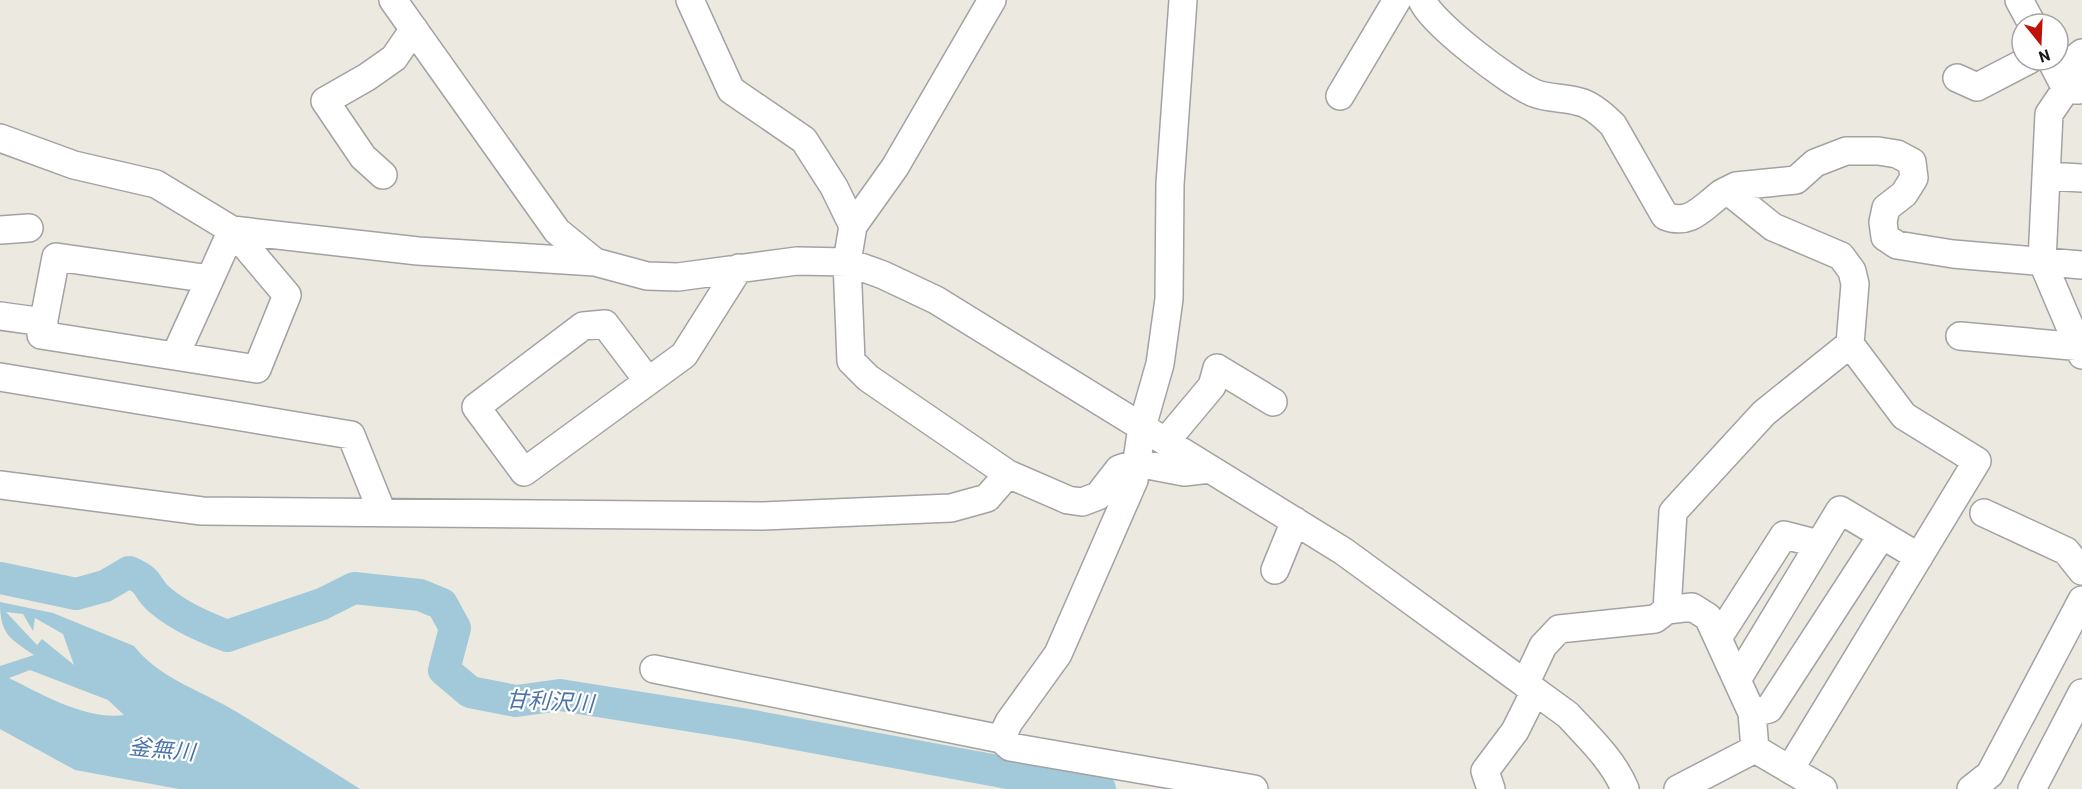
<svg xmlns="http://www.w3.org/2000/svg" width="2082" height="789" font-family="Barlow,'Noto Sans JP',sans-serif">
<rect width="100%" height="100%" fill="#ece9e0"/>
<path fill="#a1c9d9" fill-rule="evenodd" d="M0,602L53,613L134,646C158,677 197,689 230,708C274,734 317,762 360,789H179L75,770L0,729V666L34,655C9,638 0,634 0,602ZM6,612L23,614L33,631L35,618L63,634L74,665L42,639L37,645ZM30,670L108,700L124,715C86,720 43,695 9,678Z"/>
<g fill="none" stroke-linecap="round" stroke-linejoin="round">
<path stroke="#a1c9d9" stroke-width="32" d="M0,578L76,594L105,586L129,572C154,583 144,587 160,600C180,617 202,626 227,636L322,604L354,588L420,595L442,604L455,628L444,670L470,692L516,701L560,695L742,724L1035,778L1076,781L1100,789"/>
<defs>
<path id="minor" d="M393,0L557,231L595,262L647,276L678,277L797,261L847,262L883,275L936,300L1343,551L1568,715C1589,738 1613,760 1625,789
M690,0L731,90L804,140L834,187L853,226
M992,0L895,167L853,226L847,262L851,361L868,378L1008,474L1068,500L1082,502L1098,496L1119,469L1137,463L1184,472L1210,469
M1422,0C1431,23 1510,83 1534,93C1548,99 1565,97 1580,102C1592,105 1604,116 1613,125L1665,216C1690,226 1702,208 1722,193L1732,194L1773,227L1841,256L1852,271L1855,284L1850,344L1904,416L1977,461L1790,769
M2019,0L2032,24
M2082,53L2077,57L2066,89L2049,114L2042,261L2082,355
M2051,60L2066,89L2078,90
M1957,78L1977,87L2029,60
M1340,96L1397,0
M0,138L74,165L156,184L232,230L418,251L595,262
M383,175L363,157L325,101L367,77L394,58L414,29
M2046,176L2082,178
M1722,193L1736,186L1796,180L1815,163L1846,151H1878L1897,154L1912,162L1914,178L1904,194L1886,208L1883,222L1885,237L1897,245L1953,254L2082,265
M0,230L29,228
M232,230L287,295L257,369L41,335L56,257L210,279Z
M0,316L44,322
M1960,336L2082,347
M175,356L210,279
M0,377L351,435L382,512
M648,381L605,324L583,326L476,407L524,472L684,355L739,268
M1166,441L1212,386L1217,368L1273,402
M0,485L202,511L763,516L951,508L987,498L1008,474
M1984,513L2066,551L2082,571
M1275,570L1295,521
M1667,610L1673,512L1764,413L1850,344
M1718,638L1784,535L1819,544
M654,669L1001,739L1010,747L1254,789
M1737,680L1840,510L1919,557
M1525,684L1543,646L1559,629L1655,619L1667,610L1692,607L1708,617L1752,713L1755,749
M1752,713L1769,709L1882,535
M1001,739L1009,722L1058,654L1134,480L1142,427L1160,364L1169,299L1170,184L1183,0
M1755,749L1823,789
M1491,789L1485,771L1515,731L1535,691
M1678,789L1755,749
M1971,789L1990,774L2082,600
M2032,789L2082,693"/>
</defs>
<use href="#minor" stroke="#a2a2a2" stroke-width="30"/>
<use href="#minor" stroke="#fff" stroke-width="27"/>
</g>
<g text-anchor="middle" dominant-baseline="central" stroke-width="4.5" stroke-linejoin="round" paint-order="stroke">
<g font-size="22" font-style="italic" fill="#4b73a6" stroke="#fff">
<text transform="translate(550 700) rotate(3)">甘利沢川</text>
<text transform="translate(162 748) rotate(5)">釜無川</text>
</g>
</g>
<g transform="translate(2040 42) rotate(162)"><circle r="28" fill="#ffffff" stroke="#a4a4a4" stroke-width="1.5"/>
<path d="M0-4.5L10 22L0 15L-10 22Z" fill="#c01205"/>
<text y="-9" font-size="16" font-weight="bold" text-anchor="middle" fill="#1b1b1b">N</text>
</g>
</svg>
